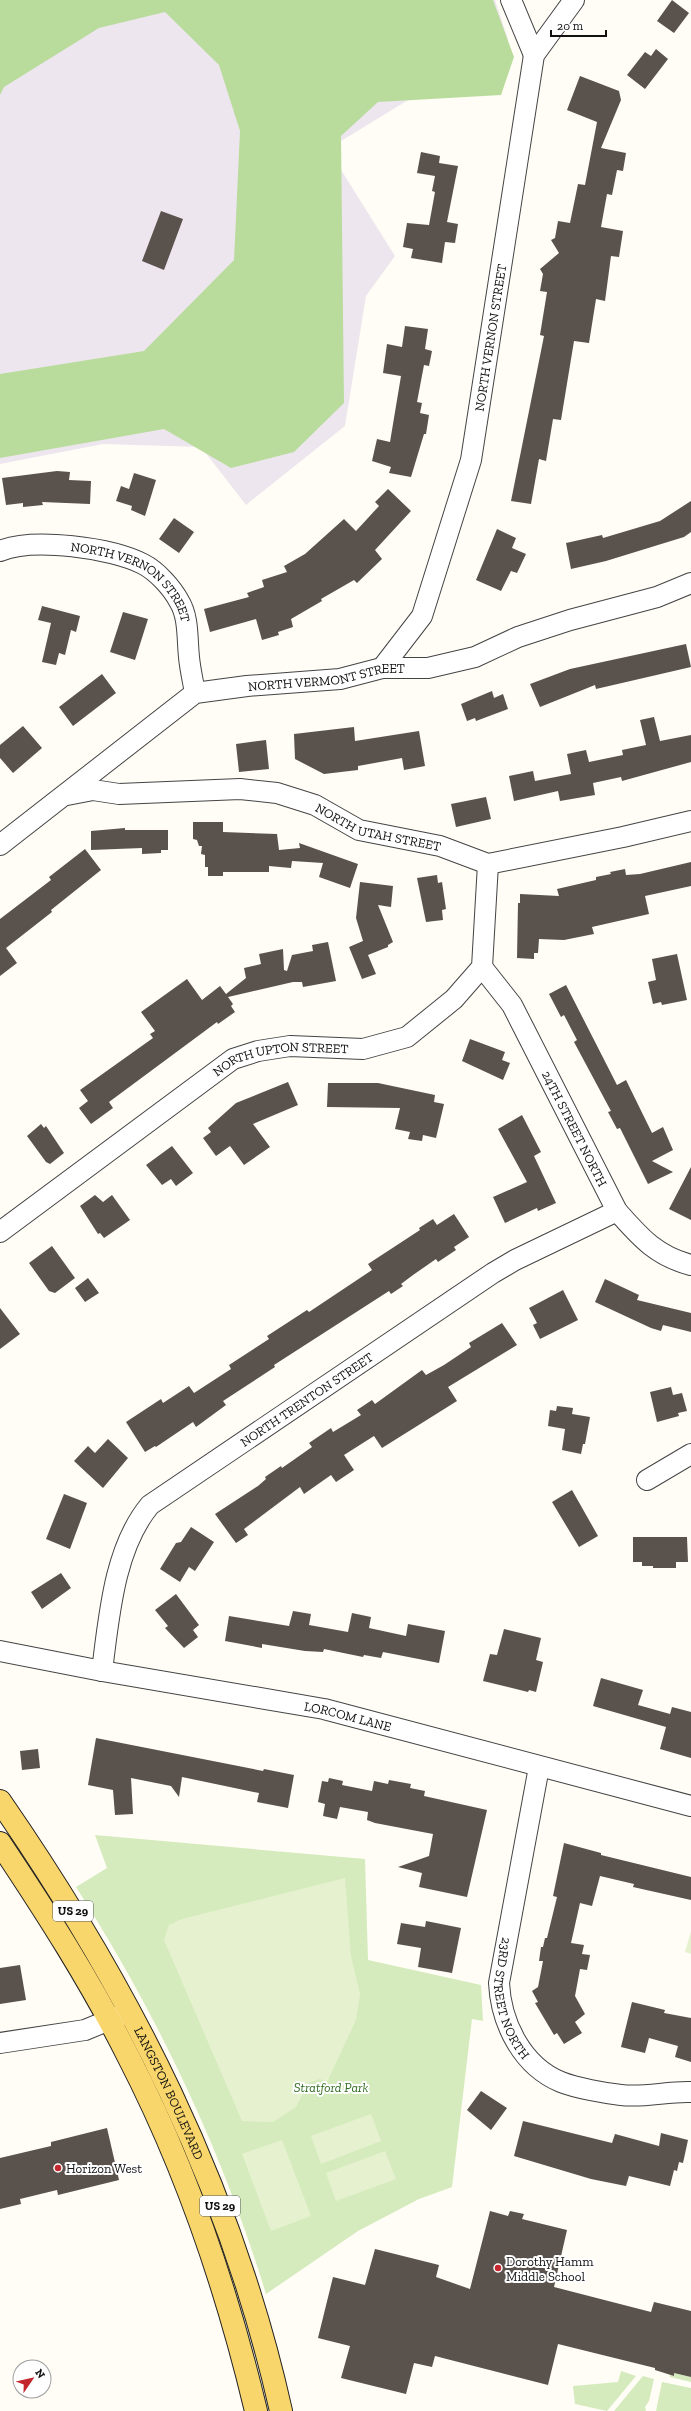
<svg xmlns="http://www.w3.org/2000/svg" width="691" height="2411" font-family="'Zilla Slab',serif">
<rect width="100%" height="100%" fill="#fffdf5"/>
<path fill="#eee6ef" d="M0,0H495L508,39L328,149L395,256L366,296L345,426L246,505L201,447L103,444L0,464Z"/>
<path fill="#d5ebbd" d="M95,1835L365,1859L368,1960L481,1985L483,2021L472,2019L452,2187L419,2199L358,2231L266,2294C222,2150 157,2014 76,1887L107,1868Z
M621,2371L636,2376L607,2411L575,2404L573,2386L618,2382Z
M674,2373L691,2377V2382L670,2377V2374L673,2376Z
M643,2376L654,2379L649,2401L645,2407L646,2411H614Z
M662,2382L691,2388V2411H656Z"/>
<path fill="#b9dc9c" d="M0,0H493L514,57L501,95L378,102L341,136L344,403L294,452L231,468L164,429L0,458V374L144,351L234,260L240,131L219,65L165,12L99,28L4,87L0,95Z"/>
<path fill="#e6f2cf" d="M345,1878L351,1956L360,1994L356,2020L327,2082L320,2079L308,2083L296,2107L273,2122L242,2121L164,1940L169,1925L182,1919Z
M691,1931V1954L685,1952Z
M371,2114L381,2141L321,2164L311,2136Z
M282,2140L311,2216L271,2231L242,2154Z
M385,2151L396,2179L336,2201L326,2173Z"/>
<path fill="#5a524d" d="M672,0L689,13L674,33L657,21Z
M656,49L668,59L645,89L627,75L645,52L651,56Z
M580,76L619,91L621,100L601,148L626,153L623,171L617,170L612,195L607,194L601,227L623,231L619,257L611,256L605,301L596,299L589,343L574,341L561,420L553,419L546,461L539,459L531,504L511,501L544,336L540,335L547,292L540,291L543,274L540,269L559,253L551,240L555,238L558,221L570,223L578,184L585,185L597,122L567,110Z
M421,152L440,156L439,163L458,166L447,222L458,224L455,243L445,242L442,263L411,258L413,249L403,247L407,223L429,225L435,192L432,191L435,176L417,173Z
M161,211L183,219L164,270L142,261Z
M405,326L428,329L425,349L432,351L429,366L424,365L417,402L422,403L420,413L429,415L426,434H424L411,477L389,473L391,467L372,461L377,439L390,442L401,376L383,373L387,344L402,347Z
M57,471L70,472L69,480L91,481L90,504L42,502L43,505L23,507V503L6,505L2,478Z
M134,473L156,480L145,516L131,510L132,506L116,501L121,486L129,489Z
M388,489L411,511L375,550L382,559L357,583L354,580L321,599L322,601L291,619L293,627L278,632L279,635L262,640L256,619L210,632L204,609L249,597L247,593L264,587L262,580L287,572L284,566L305,554L344,519L356,531L379,506L375,502Z
M691,501V532L684,537L606,561L571,569L566,543L602,535L603,538L660,521Z
M174,518L194,532L179,553L159,539Z
M497,529L516,538L512,548L526,554L517,573L511,571L501,591L476,580Z
M42,606L80,616L76,632L71,630L65,655L59,653L56,665L42,662L51,623L38,620Z
M123,612L148,619L135,660L110,652Z
M686,644L691,667L596,689L595,685L540,707L530,684L570,669Z
M102,674L116,693L73,726L59,707Z
M492,691L494,698L503,694L508,709L476,721L475,718L467,721L461,704Z
M654,717L660,741L691,735V762L622,781L621,777L593,783L595,795L560,801L558,791L514,801L509,776L533,771L535,781L571,774L567,754L586,750L589,762L623,755L622,750L646,745L640,720Z
M23,726L42,748L13,773L0,758V745Z
M354,727L355,741L419,731L425,766L404,770L402,758L358,766V770L324,774L295,759L294,734Z
M266,740L269,769L239,772L236,744Z
M486,797L491,819L456,827L451,804Z
M193,822H223V832L277,834L279,850L300,848L299,843L358,864L350,888L319,877L323,863L292,861L291,868L269,866V872H223V876H208V867H205V855L201,854L202,846H199L197,840L193,839Z
M125,828V830H168V850H161V853L142,854V848L91,850V831Z
M85,849L101,870L51,910L52,912L6,948L17,963L0,976V919L51,880L49,877Z
M691,862V886L645,896L649,914L592,927L594,934L564,940L539,939L538,953H534V959L517,958L518,903H520V894L559,896L557,889L596,880V877L611,874L610,872L625,869L626,875L640,874Z
M437,875L438,883L442,882L446,909L442,910L443,920L426,922L417,878Z
M360,882L393,886L391,907L378,905L393,942L388,945V947L368,955L376,974L362,979L349,947L363,941L356,918Z
M328,942L336,981L303,987L302,982H293L228,997L233,1004L231,1006L235,1012L218,1024L217,1022L109,1102L113,1108L91,1124L79,1108L88,1101L80,1090L153,1038L150,1034L155,1031L141,1012L187,979L202,1000L220,986L226,994L246,978L244,968L261,964L259,954L283,949L284,970L287,971L292,955L313,951L312,945Z
M677,954L687,1000L662,1005L661,1002L653,1004L648,982L656,980L652,959Z
M566,985L617,1085L626,1080L652,1133L663,1127L673,1150L652,1161L673,1172L648,1184L620,1128L617,1129L608,1112L611,1111L574,1042L577,1040L564,1015L561,1017L549,994Z
M470,1039L505,1052L502,1060L510,1063L503,1080L462,1061Z
M288,1082L298,1105L253,1124L270,1147L244,1165L230,1146L216,1156L203,1138L211,1132L208,1128L236,1103Z
M328,1083H378L435,1095L434,1102L444,1104L436,1138L423,1135L422,1141L408,1139L410,1132L395,1129L400,1108L327,1107Z
M522,1115L541,1152L534,1156L556,1203L538,1211L537,1208L505,1223L493,1197L527,1182L498,1129Z
M41,1124L44,1128L46,1126L64,1153L50,1164L46,1162L27,1136Z
M172,1146L193,1173L176,1186L171,1179L162,1185L146,1165Z
M691,1167V1220L669,1209Z
M95,1195L103,1202L112,1195L130,1220L104,1238L100,1233L98,1234L80,1206Z
M454,1214L469,1237L454,1247L456,1250L438,1262L436,1259L413,1275L401,1284L403,1286L391,1294L389,1291L274,1365L275,1367L223,1401L226,1405L196,1427L193,1422L156,1447L155,1446L145,1452L126,1422L161,1399L163,1403L189,1386L194,1393L231,1369L229,1365L269,1339L267,1336L307,1310L309,1312L372,1270L368,1264L420,1230L419,1228L433,1219L437,1225Z
M52,1246L75,1278L55,1293L49,1291L29,1263Z
M88,1278L99,1293L85,1302L75,1288Z
M605,1279L639,1295L637,1300L691,1313V1332L663,1325L661,1331L651,1328L595,1302Z
M563,1290L578,1320L540,1339L533,1325L537,1323L529,1308Z
M0,1308L20,1334L0,1349Z
M502,1323L517,1345L448,1387L457,1401L382,1448L374,1436L344,1455L354,1470L336,1482L331,1475L304,1494L300,1487L244,1529L248,1535L236,1543L215,1514L258,1486L266,1479L265,1477L281,1466L282,1468L312,1447L309,1443L331,1428L333,1432L361,1415L357,1410L372,1400L375,1404L422,1370L426,1375L444,1365L471,1347L469,1343Z
M671,1387L673,1395L682,1393L687,1411L678,1413L679,1416L657,1422L650,1392Z
M557,1406L573,1408L572,1414L590,1417L585,1444H583L581,1454L562,1450L565,1429L548,1426L550,1410L556,1411Z
M108,1439L128,1458L103,1488L74,1461L88,1446L95,1453Z
M572,1490L598,1536L579,1547L552,1502Z
M64,1494L87,1503L70,1549L46,1539Z
M191,1527L214,1542L195,1571L189,1567L180,1582L160,1569L176,1543L181,1542Z
M633,1537H687L688,1562H676V1568H653V1566H642V1562H633Z
M61,1573L71,1588L42,1609L31,1592Z
M176,1594L199,1625L193,1630L198,1637L184,1648L165,1628L168,1626L155,1610Z
M293,1611L311,1614L309,1625L348,1632L352,1613L371,1617L369,1628L406,1636L408,1624L445,1631L439,1663L383,1652L381,1658L364,1655L363,1657L324,1649L323,1652L305,1651L262,1644V1648L225,1641L229,1616L289,1626Z
M504,1629L541,1638L536,1660L543,1662L536,1692L529,1690L528,1692L483,1681L490,1654L497,1655Z
M601,1678L643,1690L638,1705L670,1714L672,1707L691,1712V1758L660,1749L666,1727L593,1706Z
M96,1738L263,1771L264,1769L294,1775L288,1808L257,1802L259,1793L182,1777L179,1797L171,1786L131,1778L133,1814L115,1815L113,1790L88,1785Z
M38,1749L40,1768L22,1770L20,1751Z
M329,1778L343,1781L342,1785L372,1791L374,1781L388,1784L389,1780L411,1784L410,1788L425,1791L424,1796L487,1810L467,1897L419,1887L422,1873L398,1867L429,1856L433,1834L375,1823L367,1820L368,1812L340,1807L337,1819L323,1816L325,1804L318,1802L322,1781L328,1782Z
M564,1843L601,1853V1855L691,1877V1900L633,1887L634,1884L600,1876L592,1906L580,1903L571,1943L584,1945L582,1954L590,1955L587,1970L580,1969L575,1996L585,2014L575,2022L582,2033L564,2044L557,2033L554,2035L535,2003L538,2002L532,1991L538,1987L543,1961H539L541,1947H543L545,1938H547L557,1897L553,1896Z
M426,1921L461,1928L452,1973L418,1967L421,1948L397,1944L401,1923L425,1927Z
M20,1965L26,2000L0,2004V1968Z
M632,2002L665,2010L664,2013L691,2018V2062L675,2057L678,2046L649,2038L645,2053L621,2047Z
M481,2091L507,2108L491,2130L467,2110Z
M523,2121L612,2143L615,2134L659,2146L661,2133L688,2140L683,2163L679,2162L677,2171L674,2170L670,2186L629,2176L626,2186L591,2179L514,2156Z
M107,2128L119,2180L58,2195L57,2190L20,2199L21,2204L0,2209V2158L51,2146V2142Z
M490,2211L508,2216L510,2211L524,2214L522,2219L567,2230L554,2287L651,2312L654,2302L691,2311V2377L674,2373V2376L655,2370V2368L558,2344L548,2385L435,2356L432,2367L414,2363L406,2394L341,2378L350,2346L318,2338L333,2277L365,2285L375,2249L439,2265L436,2277L470,2289Z"/>
<g fill="none" stroke-linecap="round" stroke-linejoin="round">
<defs>
<g id="minor">
<path d="M511,0L534,55"/>
<path id="s1" d="M0,551C33,537 112,548 143,564C157,571 172,588 179,601C189,617 187,639 189,657C190,669 193,681 195,693"/>
<path id="s2" d="M382,668L422,616L471,460L534,55L574,0"/>
<path id="s3" d="M67,795L93,790L119,794L240,789L277,793L315,805L359,830L440,846L488,864L623,837L691,821"/>
<path id="s4" d="M0,845L195,693L247,686L340,679L382,668H428L475,657L518,637L570,620L657,597L691,583"/>
<path id="s5" d="M482,967L512,1005L617,1211C640,1237 656,1256 691,1265"/>
<path id="s6" d="M0,1232L233,1059L258,1051L290,1046L363,1049L407,1037L454,999L482,967L488,864"/>
<path d="M647,1480L691,1454"/>
<path id="s7" d="M0,1651L102,1671L324,1709L691,1806"/>
<path id="s8" d="M102,1671C109,1617 114,1548 150,1505L493,1273L515,1260L617,1211"/>
<path id="s9" d="M539,1767L499,1983C501,2023 522,2066 561,2082C576,2088 604,2093 621,2095C644,2098 668,2091 691,2092"/>
<path d="M0,2043L85,2030L124,2014"/>
</g>
<g id="major">
<path id="s10" d="M0,1801C130,1989 231,2187 281,2411"/>
<path d="M0,1843C46,1912 91,1982 128,2056C186,2168 227,2289 256,2411"/>
</g>
</defs>
<use href="#minor" stroke="#444" stroke-width="22"/>
<use href="#major" stroke="#222" stroke-width="24"/>
<use href="#minor" stroke="#fff" stroke-width="20"/>
<use href="#major" stroke="#f9d66b" stroke-width="22"/>
</g>
<g fill="#c4262e" stroke="#fff" stroke-width="1.5">
<circle cx="58" cy="2168" r="4"/>
<circle cx="498" cy="2268" r="4"/>
</g>
<g text-anchor="middle" dominant-baseline="central" stroke-width="4" stroke-linejoin="round" paint-order="stroke">
<g fill="#fff" stroke="#585858" stroke-width="1">
<rect x="53" y="1901" width="40" height="20" rx="3"/>
<rect x="200" y="2196" width="40" height="20" rx="3"/>
</g>
<g font-size="12" font-weight="bold" fill="#111">
<text x="73" y="1911">US 29</text>
<text x="220" y="2206">US 29</text>
</g>
<g font-size="13" fill="#111" stroke="#fff">
<text stroke="none"><textPath href="#s2" startOffset="353">NORTH VERNON STREET</textPath></text>
<text stroke="none"><textPath href="#s1" startOffset="146">NORTH VERNON STREET</textPath></text>
<text stroke="none"><textPath href="#s4" startOffset="380">NORTH VERMONT STREET</textPath></text>
<text stroke="none"><textPath href="#s3" startOffset="319">NORTH UTAH STREET</textPath></text>
<text stroke="none"><textPath href="#s6" startOffset="337">NORTH UPTON STREET</textPath></text>
<text stroke="none"><textPath href="#s5" startOffset="187">24TH STREET NORTH</textPath></text>
<text stroke="none"><textPath href="#s8" startOffset="364">NORTH TRENTON STREET</textPath></text>
<text stroke="none"><textPath href="#s7" startOffset="354">LORCOM LANE</textPath></text>
<text stroke="none"><textPath href="#s9" startOffset="237">23RD STREET NORTH</textPath></text>
<text stroke="none"><textPath href="#s10" startOffset="338">LANGSTON BOULEVARD</textPath></text>
</g>
<g font-size="13" font-style="italic" fill="#2f6b1f" stroke="#fff">
<text x="331" y="2087">Stratford Park</text>
</g>
<g font-size="13" fill="#111" stroke="#fff" text-anchor="start">
<text x="66" y="2168">Horizon West</text>
<text x="506" y="2261">Dorothy Hamm<tspan x="506" dy="15">Middle School</tspan></text>
</g>
</g>
<g transform="translate(32 2379) rotate(56)"><circle r="19" fill="#ffffff" stroke="#a0a0a0"/>
<path d="M0-3L7 15L0 10L-7 15Z" fill="#c4262e"/>
<text y="-6" font-size="11" font-weight="bold" text-anchor="middle" fill="#111111">N</text>
</g>
<path d="M551 30v6h55v-6" fill="none" stroke="#111111" stroke-width="2"/>
<text x="557" y="30" font-size="12" fill="#111111" stroke="#ffffff" stroke-width="3" paint-order="stroke">20 m</text>
</svg>
